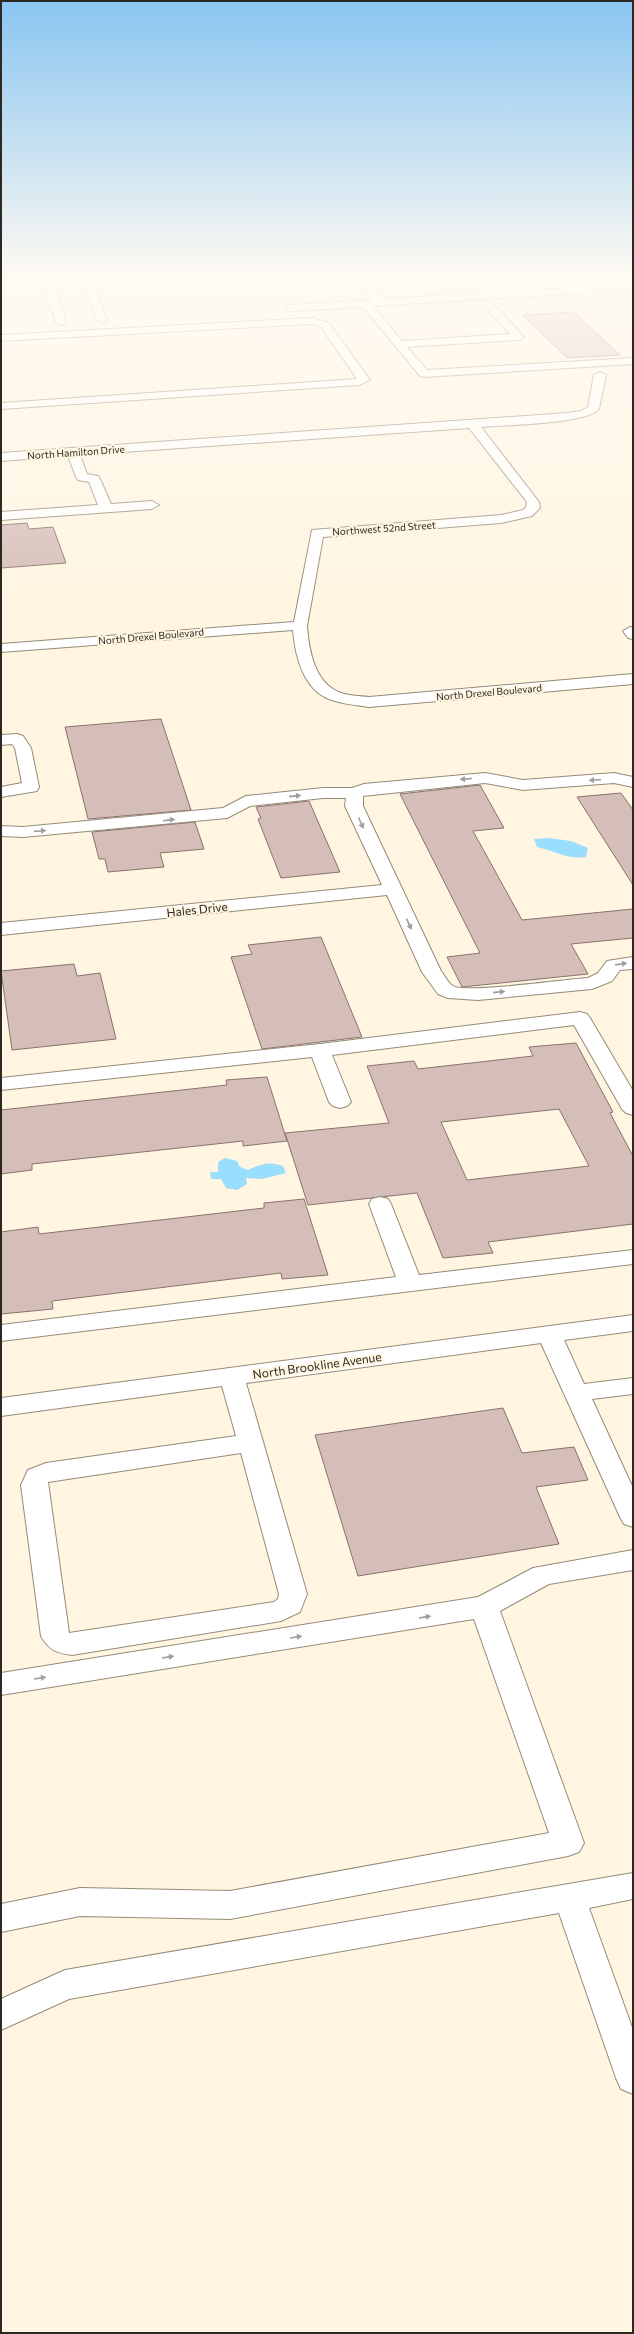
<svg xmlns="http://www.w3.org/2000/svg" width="634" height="2334" font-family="Commissioner,sans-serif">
<rect width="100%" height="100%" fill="#fff5e1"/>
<path fill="#9adefe" d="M549,838L571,841L588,848L586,857C568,860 555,851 537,847L534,839Z
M225,1158L237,1161L240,1167L248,1170C261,1164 269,1161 283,1166L286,1173L262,1179L246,1178L247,1184L237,1190L226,1188L221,1179H211L210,1172H218V1162Z"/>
<path fill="#d6beb8" stroke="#88736d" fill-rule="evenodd" d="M574,312L620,355L567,358L523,315Z
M27,523L29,529L53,527L66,563L1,568V525Z
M161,719L191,810L88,819L65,727Z
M480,785L504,828L473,831L522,920L633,909V938L571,944L588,974L462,987L447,957L480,953L400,794Z
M621,793L633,810V885L577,797Z
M309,801L340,872L281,878L258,819L261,818L256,807Z
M195,822L204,849L160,853L164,867L108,872L105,859H99L92,832Z
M321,937L362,1037L262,1049L231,957L252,954L248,945Z
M74,964L77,976L100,973L116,1039L12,1050L1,971Z
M576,1043L613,1112L610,1113L633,1156V1224L488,1242L493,1253L443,1258L417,1193L308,1205L285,1133L389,1123L367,1066L414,1061L418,1069L533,1056L529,1047ZM559,1109L589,1166L467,1180L441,1122Z
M267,1077L287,1141L243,1146V1141L32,1164V1170L1,1174V1110L227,1085L226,1080Z
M304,1199L328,1275L282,1279L281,1273L52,1301L53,1309L1,1314V1232L38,1227L39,1234L264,1208V1203Z
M503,1408L522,1453L574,1447L588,1480L536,1487L559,1544L358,1576L315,1435Z"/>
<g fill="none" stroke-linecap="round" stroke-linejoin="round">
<defs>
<path id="minor" d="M41,278H51L66,322L65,324L61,325L56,322Z
M80,278H90L107,320L106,322L102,323L97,320Z
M355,278H365L382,299L633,284V290L373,306L402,341L510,334L488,310L493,307L497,308L524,337L519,340L407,347L427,370L633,358V364L424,377L420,376L363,307L290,311L285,308L290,305L372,300Z
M313,318L329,323L370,380L359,385L1,409V403L357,379L321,327L312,324L1,341V335Z
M600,372L606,375L599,409C588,424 502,425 481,427L539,502L540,508L532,516L501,523L323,537L307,626C309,650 314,683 341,693C350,696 360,696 369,697L633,674V684L369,707C356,705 342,704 329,699C303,689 295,655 293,630L1,652V644L294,622L312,530L501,515L523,510L526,507L527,502L469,428L80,455L87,474L98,476L100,479L111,504L152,501L159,505L152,509L1,520V512L98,505L89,482L78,480L76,477L68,456L1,461V453L567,413L581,411L588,407L594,375Z
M630,627H633V639L628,638L623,631Z
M17,734L23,736L31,748L39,787L37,791L1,797V787L22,783L15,748L12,744L1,745V735Z
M485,773L523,780L614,773L633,777V787L614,783L523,790L485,783L363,796V806L441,971C445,976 448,983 453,986C464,994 568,979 588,978L598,973L607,961L633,957V969L620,970L612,981L592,989L478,1000L448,998L438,994L422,972L387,895L1,935V923L382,885L345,806L346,798H323L250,806L227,818L23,837L1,836V826L23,827L223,808L246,796L323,788H352L364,784Z
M580,1012L587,1014L590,1018L633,1091V1115L626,1113L622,1109L574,1025L332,1055L351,1102L347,1106L340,1108L333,1106L329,1102L312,1057L1,1090V1078L320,1044Z
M380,1197L388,1199L391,1204L419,1275L633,1250V1264L1,1341V1325L396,1277L369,1204L372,1199Z
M633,1315V1331L564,1340L584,1384L633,1378V1394L592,1399L633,1488V1527L624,1524L620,1517L541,1343L246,1383L307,1594L300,1612L281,1621L72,1655C56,1653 49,1650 41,1636L21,1485L28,1470L46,1463L236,1436L222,1386L1,1416V1398ZM241,1453L279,1594L278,1599L274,1602L69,1633L48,1482Z
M633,1550V1570L549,1584L500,1611L584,1843L579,1852L568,1856L230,1919L80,1916L1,1932V1904L80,1888L230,1891L549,1833L474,1619L1,1695V1673L478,1597L533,1568Z
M633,1873V1899L589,1908L633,2030V2094L621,2089L616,2078L559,1913L69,1999L1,2030V1999L65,1970Z"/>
</defs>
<use href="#minor" stroke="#948b79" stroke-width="2"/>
<use href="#minor" fill="#fff" fill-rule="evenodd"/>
</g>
<defs><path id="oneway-solid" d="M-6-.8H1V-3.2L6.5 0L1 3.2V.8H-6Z"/></defs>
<g fill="#a09f9c">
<use href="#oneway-solid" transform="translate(466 779) rotate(175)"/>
<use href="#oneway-solid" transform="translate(595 780) rotate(176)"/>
<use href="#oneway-solid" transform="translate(295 796) rotate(-6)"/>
<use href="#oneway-solid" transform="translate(169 820) rotate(-7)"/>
<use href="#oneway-solid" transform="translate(361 823) rotate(66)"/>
<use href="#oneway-solid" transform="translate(40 831) rotate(-4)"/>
<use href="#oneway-solid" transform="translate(409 924) rotate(65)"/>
<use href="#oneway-solid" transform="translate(621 964) rotate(-8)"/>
<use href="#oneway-solid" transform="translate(499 992) rotate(-6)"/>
<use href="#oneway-solid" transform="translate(425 1617) rotate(-9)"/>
<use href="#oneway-solid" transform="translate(296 1637) rotate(-9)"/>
<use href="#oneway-solid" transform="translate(168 1657) rotate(-9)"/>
<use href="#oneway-solid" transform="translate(40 1678) rotate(-9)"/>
</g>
<linearGradient id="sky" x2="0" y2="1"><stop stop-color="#89c5f1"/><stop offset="0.46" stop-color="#fffaf2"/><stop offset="1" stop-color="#fffaf2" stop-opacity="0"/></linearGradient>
<rect width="634" height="605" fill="url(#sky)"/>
<g text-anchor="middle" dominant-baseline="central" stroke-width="4" stroke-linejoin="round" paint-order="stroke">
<g font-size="10" fill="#2c2922" stroke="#fff5e1">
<text transform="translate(76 452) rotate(-4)">North Hamilton Drive</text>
<text transform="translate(384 528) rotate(-4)">Northwest 52nd Street</text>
<text transform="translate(151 636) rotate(-5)">North Drexel Boulevard</text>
<text transform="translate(489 692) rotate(-5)">North Drexel Boulevard</text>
</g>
<g font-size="12" fill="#2c2922" stroke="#fff5e1">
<text transform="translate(197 909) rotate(-6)">Hales Drive</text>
<text transform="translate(317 1365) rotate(-8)">North Brookline Avenue</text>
</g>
</g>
<rect width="634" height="2334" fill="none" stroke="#2c2922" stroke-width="4"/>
</svg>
